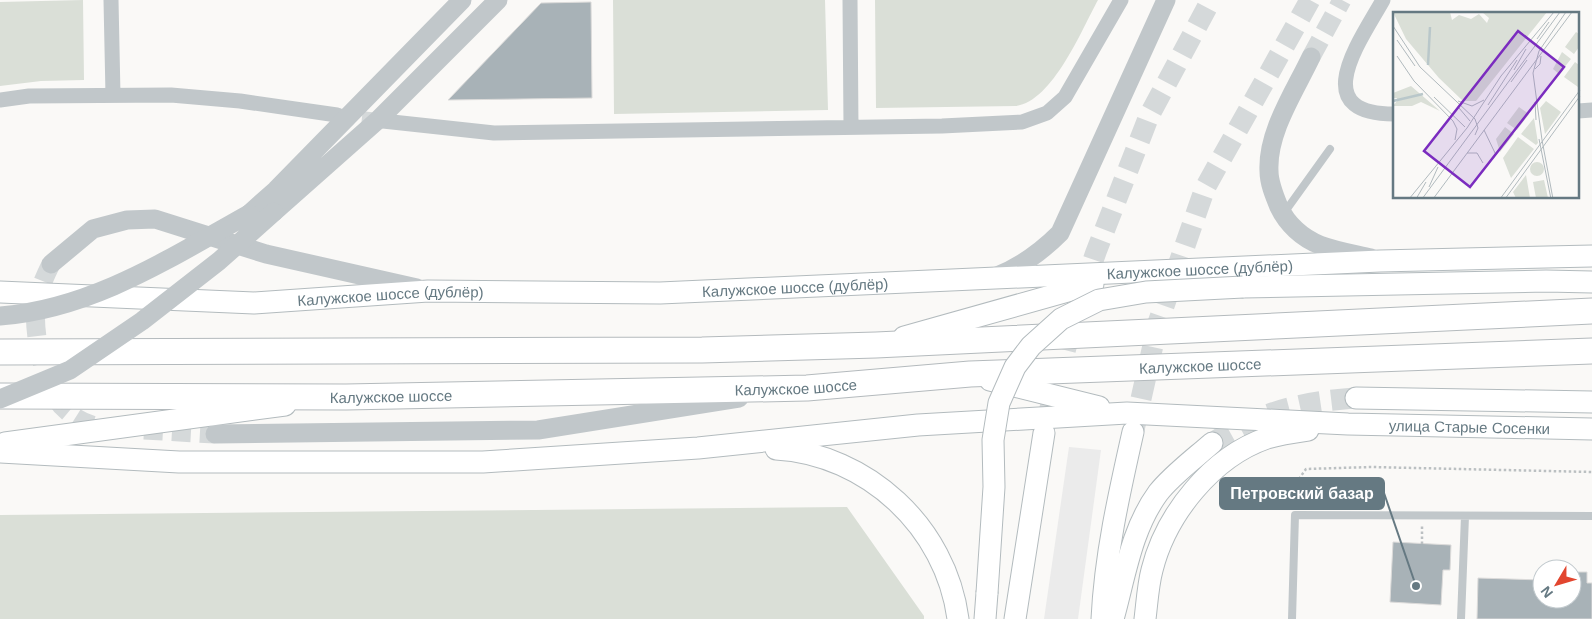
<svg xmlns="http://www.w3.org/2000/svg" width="1592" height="619" font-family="Helvetica,sans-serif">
<rect width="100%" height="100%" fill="#faf9f7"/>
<path fill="#ebebeb" d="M1069,447L1101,450L1078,619H1044Z"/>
<path fill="#dadfd7" d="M83,0L84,80L41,81L0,86V2Z
M613,0H825L828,110L614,114Z
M875,0H1098C1082,29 1053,101 1016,106L876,108Z
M847,507L924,616V619H0V515Z"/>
<path fill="#a8b2b7" stroke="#dcdbda" d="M591,2L592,98L448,100L541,3Z
M1393,542L1451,545L1450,570H1443L1441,605L1390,602Z
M1572,572H1587V583H1592V619H1477L1478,578L1542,580V599H1572Z"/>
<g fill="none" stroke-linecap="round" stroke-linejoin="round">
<path stroke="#d5d9da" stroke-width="15" stroke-dasharray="15 8" stroke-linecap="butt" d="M339,116L383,121"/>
<path stroke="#d5d9da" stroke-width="19" stroke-dasharray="19 9" stroke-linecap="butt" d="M1311,57L1342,0
M51,264C44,278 38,292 36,307C33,332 43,376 55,397C66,415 86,426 106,428
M144,430L215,434"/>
<path stroke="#d5d9da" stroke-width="21" stroke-dasharray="21 11" stroke-linecap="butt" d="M1083,290L1096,252L1149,116L1211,0
M1049,412L1073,321
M1134,430L1158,323L1205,188L1310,0
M1212,443C1261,412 1298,402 1356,398"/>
<defs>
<g id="secondary">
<path d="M1243,287L1546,281L1592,282"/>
<path id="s1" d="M0,292L254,303L428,291L660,293L1380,261L1592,256"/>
<path d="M904,337L1093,284"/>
<path d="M990,380L1099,407"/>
<path d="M1356,398L1592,402"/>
<path d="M5,443L285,405"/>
<path d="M776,449C867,454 946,527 958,619"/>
<path id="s2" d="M0,452L179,462H483L698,448L918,425L1127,413L1348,424L1592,429"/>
<path d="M985,619L987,593"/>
<path d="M1015,619L1044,433"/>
<path d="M1102,619C1105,556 1119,494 1133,432"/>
<path d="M1113,619C1125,576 1131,530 1158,493C1171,476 1195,458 1212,443"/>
<path d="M1145,619C1147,603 1148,585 1152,570C1166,514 1212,457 1267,438C1280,434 1294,432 1308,430"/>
</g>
<g id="trunk">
<path d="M0,352L702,350L876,345L1592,311"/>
<path id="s3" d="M0,396L346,397L807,388L970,374L1592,351"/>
</g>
</defs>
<use href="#secondary" stroke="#b3bbbe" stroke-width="23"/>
<use href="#trunk" stroke="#b4babd" stroke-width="27"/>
<path stroke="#bbc0c2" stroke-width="2.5" stroke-dasharray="2.5 2.5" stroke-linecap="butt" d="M1296,483L1306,469L1371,467L1592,472
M1422,544V525"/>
<path stroke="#c1c7ca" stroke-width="8" d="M1284,213L1330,149
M1292,619L1295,515L1592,516
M1461,619L1465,516"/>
<path stroke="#c1c7ca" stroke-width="15" d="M111,0L113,95
M850,0L851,127
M1383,0C1360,41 1306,114 1394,114
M0,100L29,96L171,95L240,101L337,115
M1578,111L1592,110
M383,121L494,133L942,126L1022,122L1047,113L1065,97L1121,0"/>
<path stroke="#c1c7ca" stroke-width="19" d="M1311,57C1295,91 1267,132 1269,171C1269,183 1274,195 1279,207C1287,224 1302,238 1320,245C1336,251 1354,254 1371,258
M274,212L379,119L498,0
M249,214L276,190L462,0
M51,264L93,229L127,220L155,219L266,254L417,288
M997,276C1022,266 1041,252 1060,233L1166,0
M215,434L538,430L739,398"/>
<use href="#secondary" stroke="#fff" stroke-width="21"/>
<use href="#trunk" stroke="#fff" stroke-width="25"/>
<defs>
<path id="secondary-bridge" d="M987,593L994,487L993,440L999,403L1015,367L1031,346L1061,319L1099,300L1146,292L1243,287"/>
</defs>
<use href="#secondary-bridge" stroke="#b3bbbe" stroke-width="23" stroke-linecap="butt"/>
<path stroke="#c1c7ca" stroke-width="19" d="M0,316C92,309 170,258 249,214
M0,399L70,370L142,321L219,261L274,212"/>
<use href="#secondary-bridge" stroke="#fff" stroke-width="21"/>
</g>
<g text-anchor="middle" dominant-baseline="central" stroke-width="5" stroke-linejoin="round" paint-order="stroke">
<g font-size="15" fill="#657982" stroke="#fff">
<text stroke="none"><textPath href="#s1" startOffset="1201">Калужское шоссе (дублёр)</textPath></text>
<text stroke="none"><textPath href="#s1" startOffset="796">Калужское шоссе (дублёр)</textPath></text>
<text stroke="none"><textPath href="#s1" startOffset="391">Калужское шоссе (дублёр)</textPath></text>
<text stroke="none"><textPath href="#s3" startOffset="1201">Калужское шоссе</textPath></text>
<text stroke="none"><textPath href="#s3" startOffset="796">Калужское шоссе</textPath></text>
<text stroke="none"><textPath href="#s3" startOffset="391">Калужское шоссе</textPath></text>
<text stroke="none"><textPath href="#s2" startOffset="1472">улица Старые Сосенки</textPath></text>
</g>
</g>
<g transform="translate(1393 12)">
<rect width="186" height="186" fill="#faf9f7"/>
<path d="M0,0H57L59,8L66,3L78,7L86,2L94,11L96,6L89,0H154L83,89H70L46,66L13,27ZM183,20L186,22V35L181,42L172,35ZM169,40L178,47L166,62L160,57ZM182,50L186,53L185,75L171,65ZM18,74L47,99L28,90L19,94H0L4,89V86H0V81ZM153,89L168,100L152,122L147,96ZM126,95L136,102L124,118L114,111ZM141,106L145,131L143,133L128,122ZM112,115L121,122L107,140L103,127ZM125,125L141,137L118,166L110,146ZM137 157a7 7 0 1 1 14 0a7 7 0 1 1-14 0ZM133,163L137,186H123L120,180ZM151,168L155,186H143L140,170Z" fill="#dadfd7"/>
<path fill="none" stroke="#b9c7ca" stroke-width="2.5" d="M35,53L37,15M0,89L30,82"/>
<path fill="none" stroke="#b1babe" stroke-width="1" d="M0,14L27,55L82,107L85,116L82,123M144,27L156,10M4,28L22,54M4,44L21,69L60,109L64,117L62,128M142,57L147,52L148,44M121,58L133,37M118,70L134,48M41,85L72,115M65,89L79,94L91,88M142,90L143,108M95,93L124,48M66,96L77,109M91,118L103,143M146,127L158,187M74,141H84L90,151M36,175L45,155M16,187L74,116L108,64L161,0M23,187L33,170M29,187L167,0M40,187L179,0M107,187L187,78M112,187L187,84M160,187L149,128L140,61L146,39L173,0"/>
<path fill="#7b2cbf" fill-opacity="0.15" stroke="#7b2cbf" stroke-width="2.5" d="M125,19L171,55L77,175L31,139Z"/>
<rect width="186" height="186" fill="none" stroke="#657982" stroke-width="2.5"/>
</g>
<path fill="none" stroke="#657982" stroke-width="2" d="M1416 586L1384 493"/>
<circle fill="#657982" stroke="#fff" stroke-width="2" cx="1416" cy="586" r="5"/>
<rect fill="#657982" stroke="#657982" stroke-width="2" x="1220" y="478" width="164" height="31" rx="5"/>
<g font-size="16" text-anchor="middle" font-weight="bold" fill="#fff">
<text x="1302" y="499">Петровский базар</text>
</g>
<g transform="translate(1557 584) rotate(232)"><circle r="24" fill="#ffffff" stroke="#c1c9cd"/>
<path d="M0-4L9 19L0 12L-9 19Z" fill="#e2462f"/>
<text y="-8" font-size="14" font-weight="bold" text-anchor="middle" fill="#657982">N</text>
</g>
</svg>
